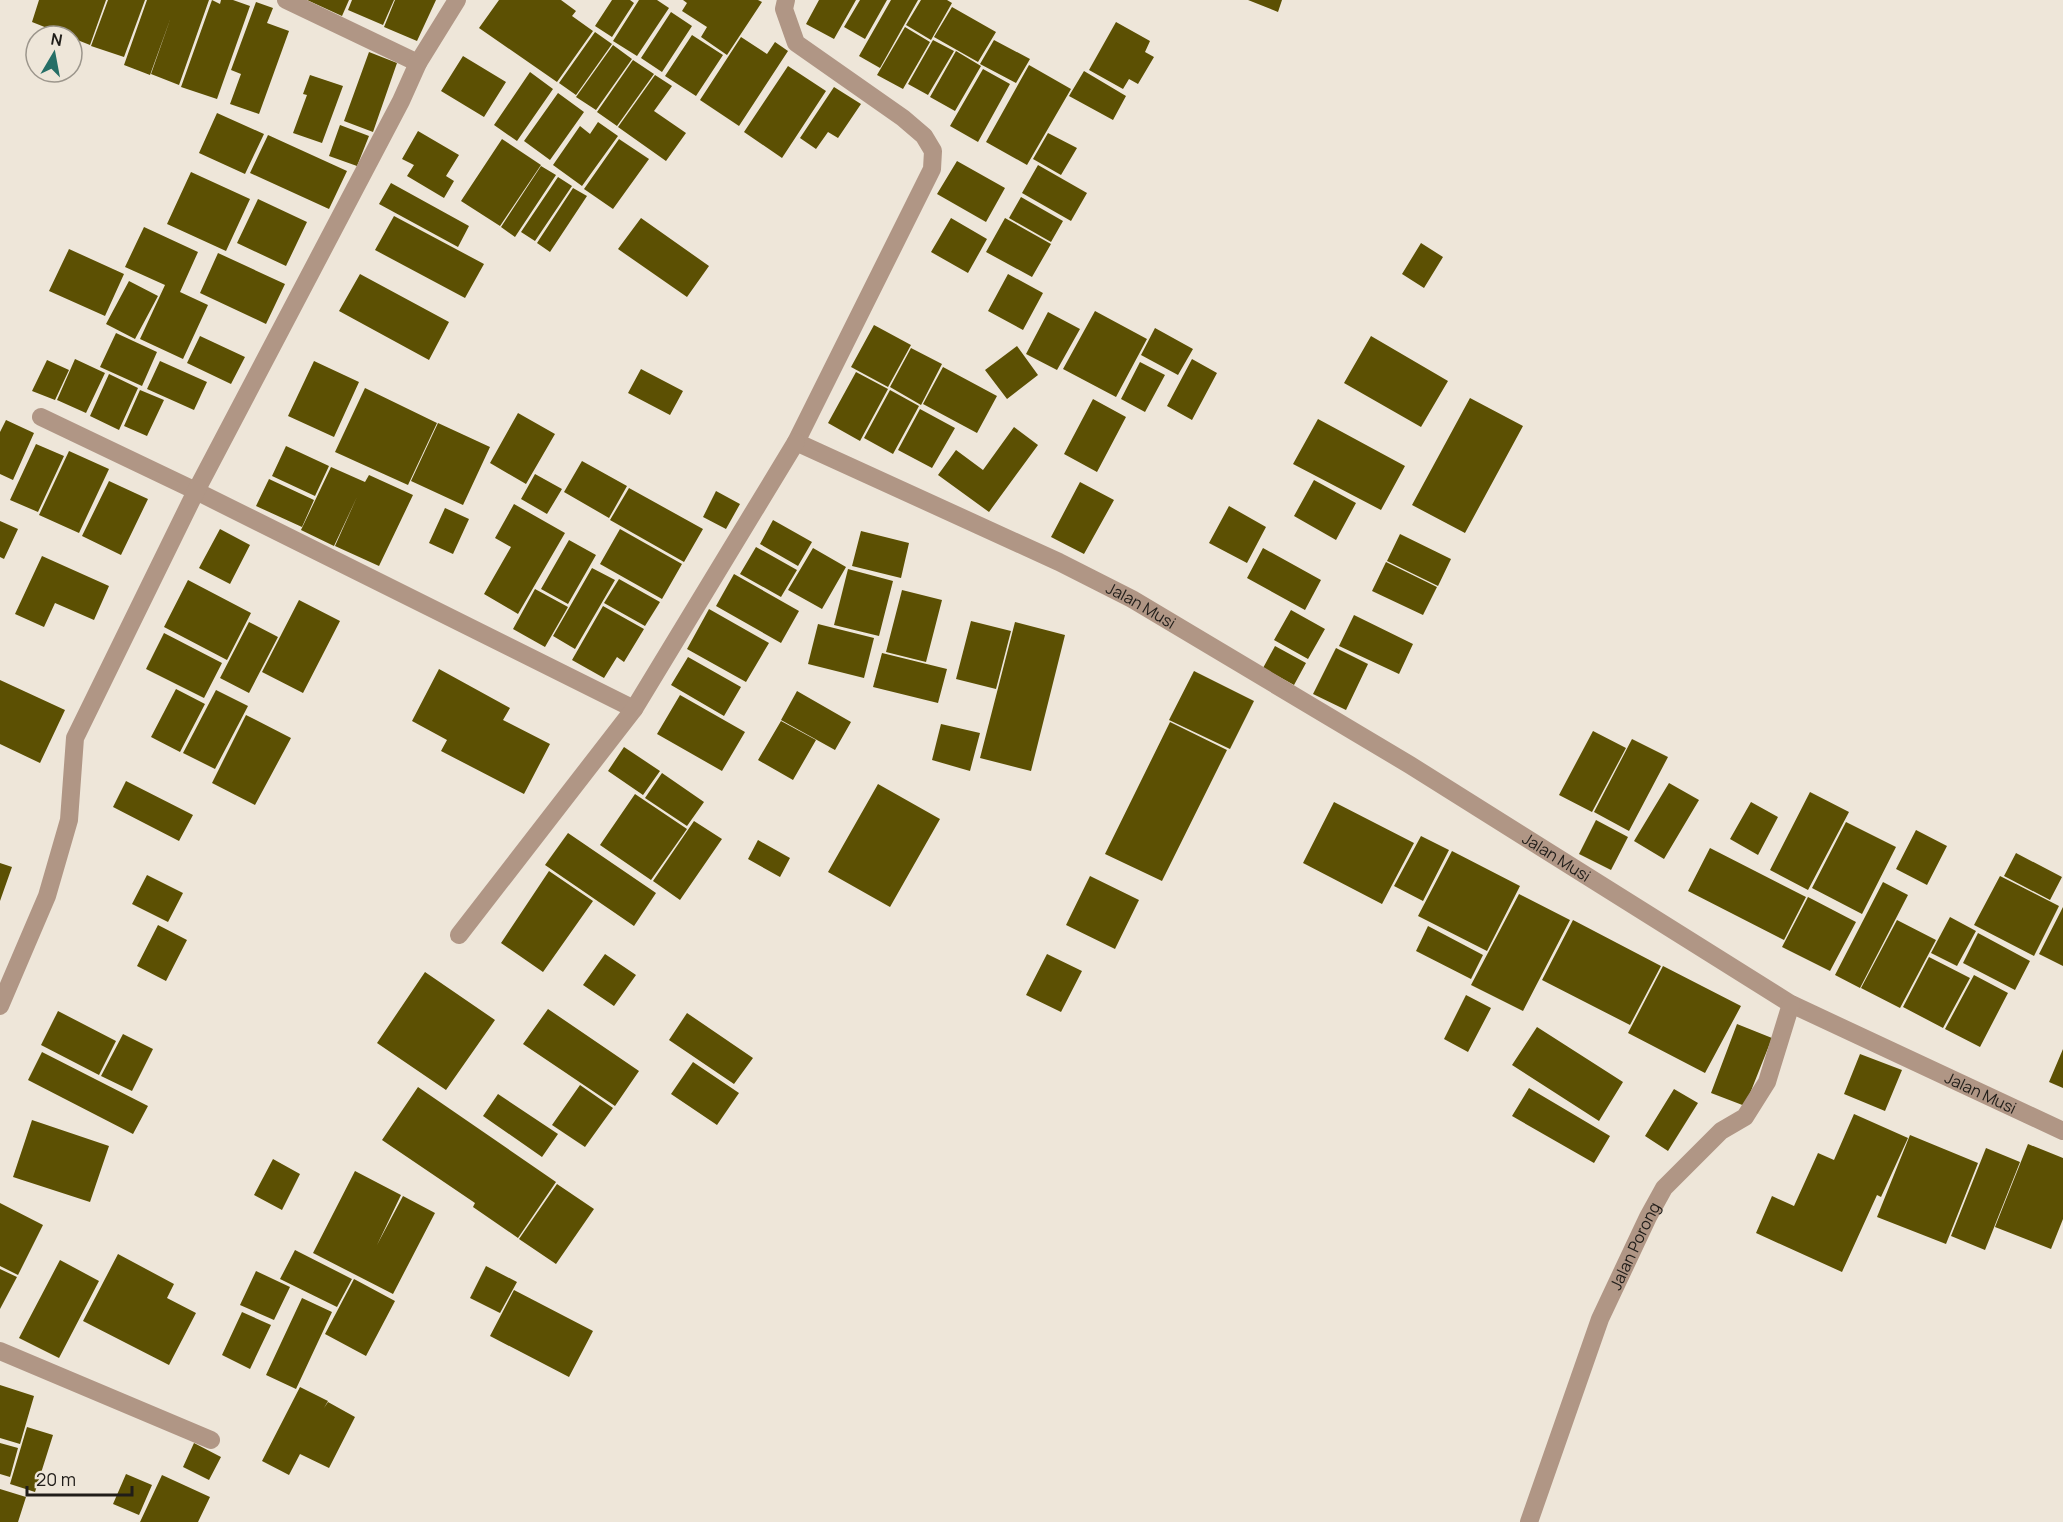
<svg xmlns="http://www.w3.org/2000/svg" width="2063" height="1522" font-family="Manrope,sans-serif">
<rect width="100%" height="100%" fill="#eee6d9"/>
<path fill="#5c5003" d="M39,0H106L90,45L32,22Z
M108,0H145L124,57L91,46Z
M147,0H209L179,85L151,74L171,17L150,75L124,65Z
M212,0L220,4L221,0H233L250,6L217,99L181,87Z
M307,0H349L342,16Z
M352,0H394L383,25L348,10Z
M395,0H436L417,41L384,27Z
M499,0H561L576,11L572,16L593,31L557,82L479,28Z
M612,0H630L634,3L612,37L595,26Z
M639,0H657L669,8L637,56L613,41Z
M683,0H758L762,2L727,55L701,37L707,27L682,11L687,3Z
M819,0H856L834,39L806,24Z
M860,0H887L865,39L844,27Z
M891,0H918L880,68L859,56Z
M921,0H947L952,3L931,40L906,25Z
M1248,0H1282L1278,12Z
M256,2L273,8L267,23L289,31L259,114L230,104L241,74L231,70Z
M952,7L996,32L978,62L934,37Z
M671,12L692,26L662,72L641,58Z
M1116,22L1150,41L1145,52L1154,57L1138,84L1129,79L1123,89L1089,70Z
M905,27L930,42L903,89L877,75Z
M595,32L612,44L576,95L559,83Z
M692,35L723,55L696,96L665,76Z
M741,37L767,54L775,42L788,51L739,126L700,100Z
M933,40L954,51L928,95L908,84Z
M994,40L1030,59L1016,83L980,64Z
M613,45L632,59L596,110L576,97Z
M956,51L981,66L955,111L930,97Z
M369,52L397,63L373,132L344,121Z
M463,56L506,82L484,117L441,91Z
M633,60L654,74L617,126L597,112Z
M1029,65L1071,89L1027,165L986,142Z
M788,66L826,91L782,158L744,132Z
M983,69L1010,84L978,142L950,126Z
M1084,71L1126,96L1113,120L1069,96Z
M530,72L553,89L517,141L494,125Z
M310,75L343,86L322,143L293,133L307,95L303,94Z
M655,75L672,86L654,111L686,133L666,161L618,127Z
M834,87L861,104L838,138L828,132L816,149L800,138Z
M558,93L584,112L550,160L524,141Z
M217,113L264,134L245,174L199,153Z
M598,122L618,136L582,186L553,165L580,126L590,134Z
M340,125L369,136L357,166L329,156Z
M418,131L459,155L446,176L454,181L444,198L407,176L414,165L402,159Z
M1048,133L1077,148L1061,175L1033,159Z
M268,135L347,171L329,209L250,173Z
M502,139L541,165L500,226L461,201Z
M619,139L649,159L613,209L584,189Z
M957,161L1005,188L986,222L937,194Z
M1038,165L1087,193L1071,221L1022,193Z
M541,166L556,175L515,237L501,227Z
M191,172L250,199L226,251L167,224Z
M558,177L572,186L535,241L521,232Z
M391,183L469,226L458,247L379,204Z
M573,188L587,196L550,252L537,243Z
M1021,197L1063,221L1051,242L1009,218Z
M258,199L307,222L286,266L237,243Z
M394,216L484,264L465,298L375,250Z
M641,218L709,266L687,297L618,249Z
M951,218L987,239L968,273L931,252Z
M1005,218L1051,244L1032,277L986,252Z
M144,227L198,252L180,292L208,305L183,359L140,339L165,285L125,267Z
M1421,243L1443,257L1424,288L1402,274Z
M69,249L124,274L105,316L49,291Z
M218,253L285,284L266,324L200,293Z
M360,274L449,322L429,360L339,311Z
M1008,274L1043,293L1023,330L988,311Z
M129,281L158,296L135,339L106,324Z
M1095,311L1147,339L1116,397L1063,369Z
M1048,312L1080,329L1057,370L1026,354Z
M874,325L911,345L888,387L851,367Z
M1155,328L1193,349L1178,375L1141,355Z
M116,333L157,352L142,386L100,367Z
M200,336L245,357L231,384L187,363Z
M1371,336L1448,381L1421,427L1344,383Z
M1017,346L1038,375L1007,399L985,370Z
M911,348L942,364L921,405L890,387Z
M75,359L105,373L86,413L57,400Z
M1192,359L1217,373L1192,420L1167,406Z
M47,360L69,370L55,400L32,391Z
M160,361L207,382L194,410L147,389Z
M314,361L359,382L334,437L288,416Z
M1140,362L1165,375L1145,412L1121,399Z
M943,367L997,396L977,433L923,404Z
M641,369L683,391L670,415L628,393Z
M856,372L888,389L860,441L828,423Z
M109,374L138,388L119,430L90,416Z
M365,388L437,423L408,485L335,452Z
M140,390L164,400L147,436L124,426Z
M890,390L919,406L893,454L864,438Z
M1470,398L1523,426L1465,533L1412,505Z
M1093,399L1126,417L1097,472L1064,454Z
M920,409L955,428L932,468L898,450Z
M518,413L555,434L526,484L490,463Z
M1318,419L1405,466L1381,510L1293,464Z
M6,420L34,433L13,480L0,474V432Z
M438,423L490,447L463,505L411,481Z
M1014,427L1038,445L989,512L938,475L956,450L983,470Z
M36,444L64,456L38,512L10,500Z
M286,446L329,466L315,496L272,476Z
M69,451L109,469L79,533L39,515Z
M582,461L627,486L609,518L564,492Z
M331,467L365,482L369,475L413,495L379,566L335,546L357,497L334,546L301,530Z
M535,474L562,489L547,514L521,499Z
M269,479L314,500L302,527L256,506Z
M1314,480L1356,503L1336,540L1294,516Z
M109,481L148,499L121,555L82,536Z
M1080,482L1114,500L1084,554L1051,537Z
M629,488L703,529L684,562L610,520Z
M716,491L740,504L726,529L703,517Z
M514,504L565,533L518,614L484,594L511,547L495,538Z
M1229,506L1266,527L1247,563L1209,543Z
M445,508L469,519L453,554L429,543Z
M773,520L812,542L798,566L760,544Z
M0,521L18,529L4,559L0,557Z
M220,529L250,545L230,584L199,568Z
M620,529L682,564L662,599L600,564Z
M861,531L909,543L901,578L852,566Z
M1400,534L1451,559L1438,586L1387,561Z
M569,540L596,555L568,604L541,589Z
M756,547L797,570L781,597L740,574Z
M813,548L846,567L822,609L788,590Z
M1263,548L1321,580L1305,610L1247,578Z
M42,556L109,586L94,620L55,603L44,627L15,614Z
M1386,562L1437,587L1423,615L1372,591Z
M592,568L615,580L575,649L553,636Z
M848,569L893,581L879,636L834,625Z
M734,574L799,611L781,643L716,606Z
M619,579L660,602L645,626L604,603Z
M188,580L251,613L227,660L164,627Z
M535,589L568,607L545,647L513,629Z
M902,590L942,600L926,662L886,652Z
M299,600L340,621L303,693L262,672Z
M603,606L644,629L624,662L617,657L604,678L572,660Z
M709,609L769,643L746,682L687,649Z
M1291,610L1325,629L1308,659L1274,640Z
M1354,615L1413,644L1399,674L1339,646Z
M971,621L1011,631L996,689L956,679Z
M249,622L278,637L249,693L220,678Z
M1015,622L1065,635L1031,771L980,758Z
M818,624L874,638L864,678L808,664Z
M164,633L222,663L204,698L146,669Z
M1275,646L1306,663L1294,685L1263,668Z
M1336,648L1368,664L1346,710L1313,694Z
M882,653L947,669L938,703L873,687Z
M688,657L741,687L724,716L671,685Z
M439,669L510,708L503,720L550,744L524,794L441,751L447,740L412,721Z
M1194,671L1254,701L1230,749L1169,720Z
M0,680L65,710L40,763L0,744Z
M176,689L205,704L180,752L151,737Z
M216,690L248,706L215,769L183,753Z
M797,691L851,722L835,750L781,720Z
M680,695L745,732L722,771L657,734Z
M246,715L291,738L255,805L212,783Z
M781,721L816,740L793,780L758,760Z
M1170,722L1227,750L1162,881L1105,854Z
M941,724L980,733L970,771L932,760Z
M1593,731L1626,748L1592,812L1559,795Z
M1632,739L1668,757L1629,831L1594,812Z
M624,747L660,771L643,795L608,771Z
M662,773L704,802L687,826L645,798Z
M126,781L193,815L179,841L113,807Z
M1669,783L1699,800L1664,859L1634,841Z
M878,784L940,819L890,907L828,872Z
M1810,792L1849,812L1808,890L1770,870Z
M635,794L687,829L651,880L600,845Z
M1334,802L1414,843L1382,904L1303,863Z
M1751,802L1778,817L1758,855L1730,839Z
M1596,820L1628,837L1611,870L1579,854Z
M694,821L722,839L680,900L653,881Z
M1846,822L1896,847L1862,914L1812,888Z
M1916,830L1947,846L1927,885L1896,869Z
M568,833L656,893L634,926L545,865Z
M1421,836L1449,850L1423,901L1394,886Z
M758,840L790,858L780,877L748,859Z
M1710,848L1806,897L1784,940L1688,891Z
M1452,851L1520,886L1487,951L1418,916Z
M2016,853L2062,877L2050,900L2004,876Z
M0,863L12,867L0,901Z
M549,871L593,901L543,972L501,943Z
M147,875L183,893L168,922L132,904Z
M1090,876L1139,900L1115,949L1066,925Z
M2000,876L2059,906L2034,956L1974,925Z
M1883,882L1908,895L1860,988L1835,975Z
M1519,894L1570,920L1523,1011L1471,985Z
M1808,897L1856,922L1830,971L1782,947Z
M2063,907V966L2039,954Z
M1950,917L1976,931L1957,966L1931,953Z
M1573,920L1661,966L1630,1025L1542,980Z
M1897,920L1936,940L1900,1008L1861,988Z
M158,925L187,940L166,981L137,966Z
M1428,926L1483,955L1471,979L1416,951Z
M1978,933L2030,961L2015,990L1963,963Z
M605,954L636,975L614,1006L583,985Z
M1047,954L1082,971L1061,1012L1026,995Z
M1929,957L1970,978L1943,1028L1903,1007Z
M1663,966L1741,1006L1705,1073L1628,1033Z
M425,972L495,1020L446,1090L377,1043Z
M1974,975L2008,993L1980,1047L1945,1029Z
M1466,995L1491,1008L1468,1052L1444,1039Z
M548,1009L639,1071L615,1106L523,1044Z
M58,1011L116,1041L99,1075L41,1045Z
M687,1013L753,1058L734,1084L669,1040Z
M1737,1024L1772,1038L1745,1106L1711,1093Z
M1537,1027L1623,1082L1599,1121L1512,1065Z
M123,1034L153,1049L132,1091L101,1076Z
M2063,1049V1088L2049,1082Z
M42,1052L148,1106L133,1134L28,1080Z
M1860,1054L1902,1070L1885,1111L1844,1094Z
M693,1062L739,1093L717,1125L671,1094Z
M580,1085L613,1108L585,1147L552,1125Z
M418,1087L556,1182L518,1238L473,1207L475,1203L382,1140Z
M1529,1088L1610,1136L1594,1163L1512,1116Z
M1674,1089L1698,1103L1668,1151L1645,1136Z
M498,1094L558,1134L542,1157L483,1116Z
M1854,1114L1908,1138L1881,1197L1877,1195L1842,1272L1756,1233L1772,1196L1794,1206L1818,1153L1834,1160Z
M32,1120L109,1146L90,1202L13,1177Z
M1910,1135L1978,1163L1946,1244L1877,1217Z
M2028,1144L2063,1158V1219L2051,1249L1995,1227Z
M1986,1148L2020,1162L1985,1250L1951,1236Z
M273,1159L300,1174L282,1210L254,1195Z
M355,1171L401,1195L377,1245L403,1196L435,1213L393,1294L313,1253Z
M557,1184L594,1209L556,1264L519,1239Z
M0,1203L43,1225L18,1275L0,1266Z
M295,1250L352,1279L337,1307L280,1279Z
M118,1254L174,1284L167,1298L196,1313L169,1365L83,1321Z
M60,1260L99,1281L59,1358L19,1338Z
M486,1266L517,1282L500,1313L470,1298Z
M0,1269L17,1277L0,1309Z
M256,1271L290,1287L274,1320L240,1305Z
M354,1279L395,1301L366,1356L325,1334Z
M514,1290L593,1331L569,1377L490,1336Z
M302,1298L332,1312L296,1389L266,1375Z
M242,1312L271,1325L250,1369L222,1355Z
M0,1385L34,1396L20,1444L0,1438Z
M300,1387L328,1401L324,1408L328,1402L355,1417L329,1468L300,1454L289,1475L262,1461Z
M27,1427L53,1435L35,1492L10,1484Z
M0,1443L18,1448L10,1477L0,1474Z
M194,1443L221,1457L209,1480L183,1467Z
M126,1474L152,1485L139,1515L113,1504Z
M162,1475L210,1497L198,1522H140Z
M0,1489L26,1497L18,1522H0Z"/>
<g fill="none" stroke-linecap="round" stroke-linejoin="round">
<g stroke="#b09685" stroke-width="18">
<path d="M286,0L418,63"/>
<path id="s1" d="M786,0L784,9L796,43L903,118L924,136L933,151L932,169L796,442L1059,562L1132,599L1410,765L1791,1004L2063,1131"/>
<path d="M41,417L196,491L634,709"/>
<path d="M459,935L634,709L796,442"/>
<path d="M0,1006L47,896L69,820L75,738L196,491L401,101L418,63L457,0"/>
<path d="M0,1351L211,1440"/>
<path id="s2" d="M1529,1522L1600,1319L1648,1217L1664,1188L1721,1131L1745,1117L1767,1082L1791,1004"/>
</g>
</g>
<g text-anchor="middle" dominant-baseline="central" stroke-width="6" stroke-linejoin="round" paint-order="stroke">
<g font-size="16" fill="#201d19" stroke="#eee6d9">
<text stroke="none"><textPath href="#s1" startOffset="926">Jalan Musi</textPath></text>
<text stroke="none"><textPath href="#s1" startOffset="1412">Jalan Musi</textPath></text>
<text stroke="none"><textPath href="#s1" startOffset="1898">Jalan Musi</textPath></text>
<text stroke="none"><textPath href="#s2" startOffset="296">Jalan Porong</textPath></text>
</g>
</g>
<g transform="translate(54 54) rotate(10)"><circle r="28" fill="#eee6d9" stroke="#9c968c" stroke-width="1.5"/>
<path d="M0-4.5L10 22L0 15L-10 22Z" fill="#256e66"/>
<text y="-9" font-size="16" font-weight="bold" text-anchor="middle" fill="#201d19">N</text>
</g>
<path d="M27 1486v9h105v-9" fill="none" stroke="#201d19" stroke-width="3"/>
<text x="36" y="1486" font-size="18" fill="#201d19" stroke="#eee6d9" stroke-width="4.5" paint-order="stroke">20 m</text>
</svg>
